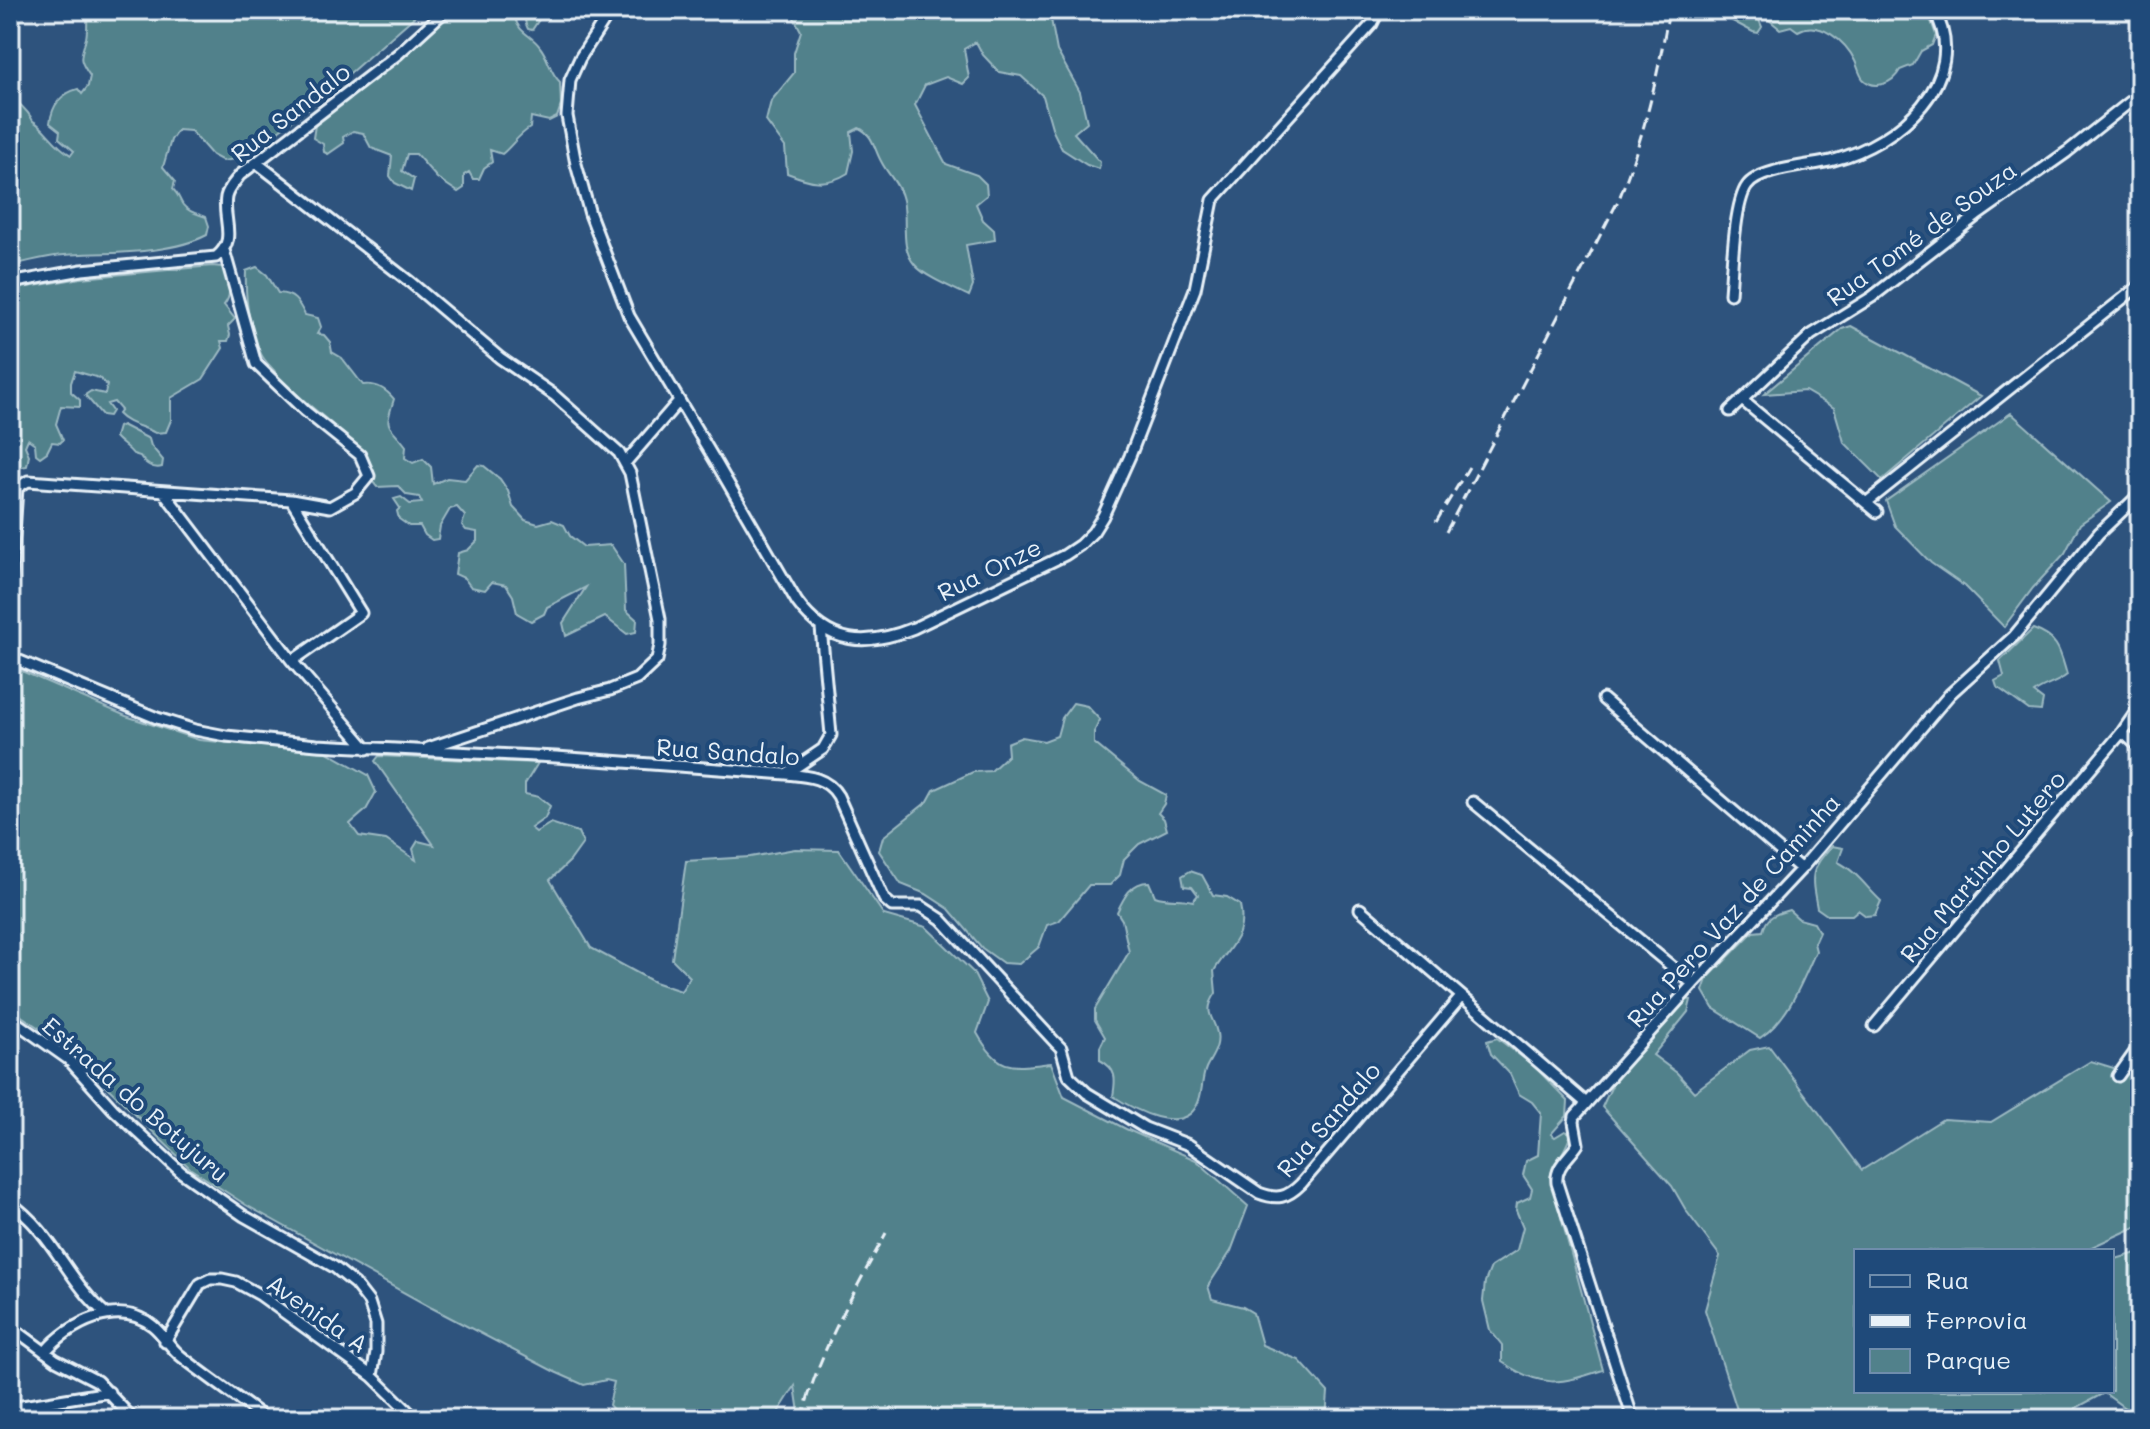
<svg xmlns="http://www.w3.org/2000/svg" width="2150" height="1429" font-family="Mali,sans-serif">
<rect width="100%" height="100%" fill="#2e537d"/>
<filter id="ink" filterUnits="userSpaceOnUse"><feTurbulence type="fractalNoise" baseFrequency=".0125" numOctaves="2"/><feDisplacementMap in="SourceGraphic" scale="16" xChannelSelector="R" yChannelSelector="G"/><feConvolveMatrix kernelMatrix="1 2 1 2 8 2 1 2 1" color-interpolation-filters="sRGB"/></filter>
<g filter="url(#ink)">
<path fill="#51818b" stroke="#9cb9c2" stroke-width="2" d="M87,10H422L318,101L242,158L223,161L212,155L191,131L178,130L171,140L163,167L175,181L173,189C179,195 179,199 183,205C188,212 198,214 206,217L209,226L207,235C169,255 108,252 65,255C47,256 28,262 10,265V95C18,103 29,111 33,121C45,127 54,146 71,155L74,151L59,138L60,131L50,123C52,105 62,93 78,89L82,94L88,86L90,76C77,57 81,58 86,38C88,29 87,19 87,10Z
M450,10H520L515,17C518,33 532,35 540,47C549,58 549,72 560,82L561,105L557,117L549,121L531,117L530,128C518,135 512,146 502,154L490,150L492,162L484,168L479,179H473L469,172L464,175V188L458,192L437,178L416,154H407L402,171L414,179L411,191L395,183L390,176L392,156L371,148L363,133L353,131L343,137L344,143L328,154L324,152L323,144L313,138L315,125L420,39Z
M528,10H557L542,15L532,30L528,29C524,22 524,17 528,10Z
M790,10H1056L1050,14L1057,51L1080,92L1087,122L1074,133L1100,162L1099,169L1087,165L1062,149L1053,131L1043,96L1021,76L999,72L983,55L976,42L964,49L969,78L963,84L946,77L925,85L915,105L946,164L977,175L986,184L987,195L976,204L983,220L994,230L995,240L966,245L973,286L969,296C955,289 925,277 915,265C899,247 908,222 903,200C900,185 889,176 882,163C874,150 874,135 859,128L851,132L853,151L848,173C826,187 810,182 787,173L785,147L766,121L771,101L794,73V53L801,31Z
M1712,10H1927L1936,35L1932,45L1921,51L1913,65L1900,70C1893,83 1875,91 1863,79C1859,74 1858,67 1855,61C1846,42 1820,19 1798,31L1791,26L1780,29L1763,15L1759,20L1762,27L1758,33L1753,32Z
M212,266L223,267C227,280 234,293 224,305L235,319L228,326L230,335L228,341H221L223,348L203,379L171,398V420L166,432L155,433C143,426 128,425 118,414L121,410L114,402L107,404L112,411L109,416L102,415L85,395L91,391L105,394L107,385L99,378L75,371L71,383V392L80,400V407L61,406L56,424L63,440L60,443L52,442L47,452L40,457L36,454L35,444L28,439L25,446L29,455L27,466L21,467L14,456H10V290L81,278Z
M257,267L267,275L278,293C294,294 298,301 305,315L318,318L321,327L317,334L324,335L330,342L332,352L342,358L363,385C377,383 386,389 394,399C384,430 387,421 406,446L405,458L413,463L423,459L431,467L433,484L447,478L465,480L478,465L484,466L500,479L508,491L513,507L525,520L538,524L552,520L564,525L570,536L584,547L611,545L624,564L626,610L637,620L636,632L627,634L605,617L566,636L563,623L586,587L547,607L544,614L531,621L517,613L513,596L506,585L492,582L485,590L471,587L464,578L455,574L458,553L468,550L477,541V532L466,530L462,525L465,516L457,507L450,509L440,526L438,539L432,540L425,535L420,526H409L399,519L397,511L400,508L394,499L401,497L410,504L422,503L419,497L407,495L398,486L377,487L372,481C373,466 368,459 359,447L280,380C276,369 266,365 261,354C249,329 245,298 246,271Z
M1851,326L1981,396L1882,480L1844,442L1834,408L1805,391L1764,394L1842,329Z
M2011,413L2111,502L2080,524L2065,553L2033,588L2004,627L1964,586L1931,563L1895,526L1886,501Z
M122,425L149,439L151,446L163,460L162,467C153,470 144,463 140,456L133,454C128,447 121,444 115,437L118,427Z
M2033,629C2059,638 2060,651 2067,675C2056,684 2044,685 2034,693L2043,700L2041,711L2029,710L1997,687L1995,681L2004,676L2000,661Z
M10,666L126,716L199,740L327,752L368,775L376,792L366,810L350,824L359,836L386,840L416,860L413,849L418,841L434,845L375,761L379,756L538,763L525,784V794L539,797L550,806L545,818L531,828L536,832L551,823L578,832L583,843L570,861L550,880L591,948L654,982L681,991L690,977L672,959L686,861L750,857L795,849L839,850L884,915L926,927L973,972L988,1002L977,1033C999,1072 1011,1068 1051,1063L1064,1097L1126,1129L1196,1160L1248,1206L1231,1251L1208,1286L1212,1299L1243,1307L1253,1313L1262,1345L1299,1360L1328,1392L1326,1419H800L795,1386L774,1419H621L609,1405L614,1382L606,1380L584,1385L555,1372L432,1308L246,1205L191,1169L65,1046L10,1008Z
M1073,703L1087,706L1100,720L1094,732V743L1140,781L1166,795L1164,804L1158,813L1164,819L1167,830L1139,844L1124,859L1120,875L1110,885H1089L1059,921L1047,925L1039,947L1019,964L1003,963L982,948L949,909L926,894L901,884L879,851L883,837L928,801L934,790L973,772L991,771L1008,755L1007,743L1022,737L1044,741L1057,736L1062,718Z
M1832,846L1843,848L1838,862C1855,870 1867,888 1881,901L1875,915L1866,916L1858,910L1852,915H1827L1817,908C1811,877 1809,869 1832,846Z
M1190,871L1202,875L1213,895L1227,897L1240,905C1247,937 1229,946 1214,971L1216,993C1202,1014 1214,1016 1217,1033C1220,1048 1211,1057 1206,1068C1201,1080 1203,1094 1197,1105C1181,1136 1133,1109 1113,1096C1116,1079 1117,1069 1100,1060V1047L1105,1037L1095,1020V1009L1129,952L1122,920L1117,912C1124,897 1131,882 1149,882L1155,896C1168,901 1180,897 1193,901L1198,895L1192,887L1184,886L1182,876Z
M1789,910L1799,919L1814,923L1819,932L1814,943L1816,951C1802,981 1789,1019 1760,1038L1713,1008L1703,991L1707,979L1753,932L1763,931C1767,916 1775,914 1789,910Z
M1686,999L1691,1000L1688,1012L1653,1055L1677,1073L1694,1092L1750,1050L1769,1046L1862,1170L1943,1119L1991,1122L2091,1061L2140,1076V1225L2083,1251H1856V1391H2112V1260L2140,1252V1419L2104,1393L2076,1408L2072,1419H1740L1705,1310L1720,1256L1687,1212L1672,1186L1602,1107L1615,1079Z
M1497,1038L1534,1066L1568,1101L1567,1116L1551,1134L1555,1137L1565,1131L1571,1133C1567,1150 1556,1160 1550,1177L1603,1370C1560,1384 1542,1389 1502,1362V1345L1490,1330L1483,1301L1485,1282L1491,1267L1517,1250L1523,1227L1516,1210L1517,1203L1530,1197L1532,1189L1523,1175L1526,1161L1538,1155L1541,1113L1532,1102L1519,1094L1510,1074L1491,1054L1487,1041Z"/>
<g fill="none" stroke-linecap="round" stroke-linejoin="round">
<defs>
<path id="street" d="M611,10L580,58L570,80L567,116L576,164L590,214L629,316L717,464L797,602C829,646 867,647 914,628L1065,555L1080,545L1093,532L1103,516L1130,456L1195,289L1213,200L1372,24L1379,10
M257,163L410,282L500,358L554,395L619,453L630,473L660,619V645L657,660L637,679L610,690L578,698L428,748
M224,250L256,364L305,411L360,455L369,476L355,493L330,507L291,500
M10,283L82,270L216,257C238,240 222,220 226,197C228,188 235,182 240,175L398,54L446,10
M1730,294C1732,271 1734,203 1747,186C1759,168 1813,166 1834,160C1897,144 1973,80 1934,10
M1742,400L1877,512
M1730,411L1811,335L1872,297L1979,214L2067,152L2140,94
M626,462L678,402
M163,491L292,661
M1866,503L2140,285
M10,593L17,488L28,481L291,500L361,613L292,661L367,749
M10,657L157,718L195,730L226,736L317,745L556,757L786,774C807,776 827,777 838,796L884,899L892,906H921L941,919L1055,1042L1061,1048L1069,1076L1087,1093L1145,1128L1189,1145L1259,1193C1277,1200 1287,1198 1301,1184L1461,997
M1603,699L1801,869
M2122,732L2140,748
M786,774L823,749L831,735L821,628
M1473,802L1693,984
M1360,909L1585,1102
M10,1018L68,1059L113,1109L181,1172L244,1216L334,1267L355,1284L369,1302L376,1324V1352L372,1376
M1874,1026L2122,732L2140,706
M2118,1076L2140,1045
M10,1203C52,1231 68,1282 106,1314
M10,1326L56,1360L97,1381L133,1419
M165,1342L200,1284L210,1279H222L236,1282L260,1295L372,1376L416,1419
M45,1352C69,1323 119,1298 153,1326C164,1335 170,1348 182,1357C209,1378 238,1398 266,1419
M10,1408L109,1392
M1633,1419L1557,1183C1555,1166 1569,1158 1578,1144L1574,1122L1575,1116L1693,984L1801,869L1950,694L2014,636L2099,533L2140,494"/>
</defs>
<use href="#street" stroke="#e8f1f8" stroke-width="15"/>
<use href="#street" stroke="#1f4a7a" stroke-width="9"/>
<path stroke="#e8f1f8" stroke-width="3" stroke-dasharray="12 6" stroke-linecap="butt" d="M1436,522L1469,467
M1446,532L1619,199C1645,133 1657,80 1669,10
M802,1419C818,1352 854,1293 886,1233"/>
</g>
</g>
<g text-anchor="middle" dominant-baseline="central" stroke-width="8" stroke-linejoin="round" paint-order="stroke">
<g font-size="24" fill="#e8f1f8" stroke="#1f4a7a">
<text transform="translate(290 112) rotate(-38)">Rua Sandalo</text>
<text transform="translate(1921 233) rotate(-36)">Rua Tomé de Souza</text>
<text transform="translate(989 569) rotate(-26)">Rua Onze</text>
<text transform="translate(728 751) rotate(4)">Rua Sandalo</text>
<text transform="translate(1982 866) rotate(-50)">Rua Martinho Lutero</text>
<text transform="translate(1733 910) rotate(-48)">Rua Pero Vaz de Caminha</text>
<text transform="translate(136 1099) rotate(41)">Estrada do Botujuru</text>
<text transform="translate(1328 1119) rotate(-49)">Rua Sandalo</text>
<text transform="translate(318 1313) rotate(35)">Avenida A</text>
</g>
</g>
<rect width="2150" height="1429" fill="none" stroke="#1f4a7a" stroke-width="40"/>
<rect x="20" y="20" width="2110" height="1389" fill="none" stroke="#e8f1f8" stroke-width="3" filter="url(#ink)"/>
<rect x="1854" y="1249" width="260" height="144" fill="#1f4a7a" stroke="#6f8dac" stroke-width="2"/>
<rect x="1870" y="1275" width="40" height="12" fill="#1f4a7a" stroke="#6f8dac" stroke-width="2"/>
<text x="1926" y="1289" font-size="24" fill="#e8f1f8">Rua</text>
<rect x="1870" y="1315" width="40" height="12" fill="#e8f1f8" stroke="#6f8dac" stroke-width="2"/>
<text x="1926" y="1329" font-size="24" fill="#e8f1f8">Ferrovia</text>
<rect x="1870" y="1349" width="40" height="24" fill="#51818b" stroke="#6f8dac" stroke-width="2"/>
<text x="1926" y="1369" font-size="24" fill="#e8f1f8">Parque</text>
</svg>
